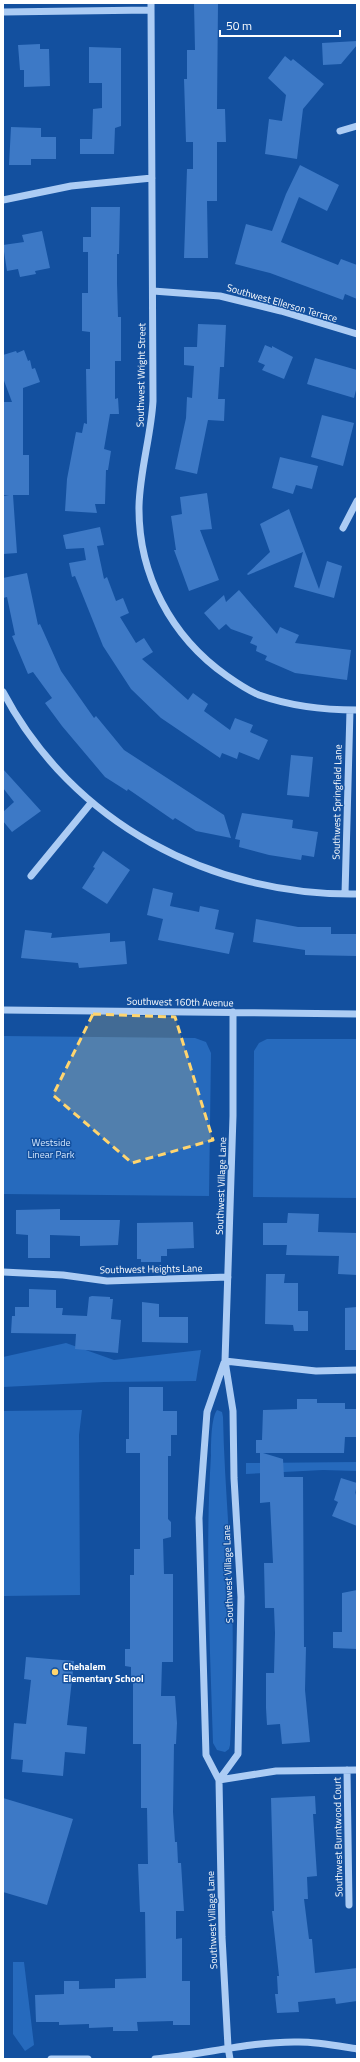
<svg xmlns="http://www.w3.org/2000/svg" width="360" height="2062" font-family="'Titillium Web',sans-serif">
<rect width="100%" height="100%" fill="#13509f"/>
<path fill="#266abd" d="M3,1036L195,1038L206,1042L211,1053L209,1196L3,1194Z
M267,1039H357V1198L253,1197L254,1051L259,1043Z
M66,1343L114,1360L201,1350L196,1381L104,1382L3,1387V1357Z
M82,1410L79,1435L80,1595L3,1596V1411Z
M217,1410L222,1412L223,1417C224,1471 229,1524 231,1578C234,1634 233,1690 230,1745L229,1749L225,1752L217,1750L213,1743C210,1647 205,1551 211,1455C211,1445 211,1418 217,1410Z
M357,1462V1471L323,1470L246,1474V1463Z
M13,1962H24L34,2045L25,2051L13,2034Z"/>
<path fill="#3d79c6" d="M194,3H218L217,109H225L226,142H217V201H207L208,258H184L187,169H193V142H186L184,79H187V50H195Z
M357,41V45L341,64L323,65L322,43Z
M40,44V49H49L50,86L24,87V70H20L18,45Z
M89,47L121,48V126L115,128L114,154H80V139H92L93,109L102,108V83H89Z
M285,56L291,61L293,59L324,84L303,109L297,159L265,154L269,119L282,121L286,95L268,78Z
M11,127L41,128V137H56V159H31V165H9Z
M300,165L339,185L327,211L299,197L281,242L338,265L341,259L357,265V299L345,294L343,300L270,273L235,264L246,224L272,231L286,194Z
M91,207H120L119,254H117V283L118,317H121V361H115V399L118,398L119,414H110L104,449L111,451L108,470H106L105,504H95L97,513L65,511L67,479L76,432L82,433L84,423L87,424L86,369H90V332L82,331V293H88V252H83V237H91Z
M42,231L50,268L35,271L36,274L20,277L18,269L7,271L3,245L24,242L22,235Z
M198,324L226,325L224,367H220L218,399H225L224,421L208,420L197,474L175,469L186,418L187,397L192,398L194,366L184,365V347H197Z
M265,345L272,348V346L293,357L284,379L262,370L265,365L258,362Z
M24,350L28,361L30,360L32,369L35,368L40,382L23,388V455H29V495H13L17,553L3,554V496L9,495H3V402H12L3,378V355L16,351L17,353Z
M315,358L357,370V386L354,398L307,384Z
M322,415L354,423L343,466L311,457Z
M280,457L318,466L312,489L296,485L293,494L272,488Z
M207,493L212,529L200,530L219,580L189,591L174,550H176L171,516L182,514L180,497Z
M289,509L319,589L327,561L342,566L334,598L294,587L303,552L248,575L247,574L270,552L260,524Z
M100,527L104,545L97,546L104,579L107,577L116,601L123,598L129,613L120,617L136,643L144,638L153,652L142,659L188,700L193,693L208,704L204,711L230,730L235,718L253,725L250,732L268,740L259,760L239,752L237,759L222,753L220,758L161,718L131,689L103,646L75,576L72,577L69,563L86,560L84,548L66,549L63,535Z
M27,573L38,625L40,624L61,671L94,718L96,716L124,750L224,815L231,838L196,831L175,818L173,820L128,789L127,791L105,777L62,726L45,703L52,698L33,672L28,674L12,636L15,635L7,597L3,598V578Z
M239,590L277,634L280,627L299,635L295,643L351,650L347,680L295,673L265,660L267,656L256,651L257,646L250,643L253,637L231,629L226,624L219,630L204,613L224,595L226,602Z
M291,755L313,757L309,797L287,795Z
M3,769L41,811L12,832L3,821V812L14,802L3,788Z
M242,813L293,820L292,828L318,832L314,857L302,855L301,860L269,855L239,847L240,840L235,839Z
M103,851L130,870L107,904L82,888L95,868L93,867Z
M153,888L173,893L170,906L199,912L200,906L219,910L215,929L234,933L229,954L158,940L163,919L147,915Z
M256,919L298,927H331V934H357V956L305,955V950L253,942Z
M25,930L52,933L51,938L110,933V942L125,941L127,964L79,968L78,963L21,958Z
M60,1209V1220H120L118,1245L80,1246V1236L50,1235V1258H28V1235L16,1234V1210Z
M288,1213L319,1214L318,1232L357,1233V1275L338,1274L339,1256L286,1255L287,1245H263V1223H287Z
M193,1222L194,1248L167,1249V1256H161V1262H141V1259H137V1223Z
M266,1274H285L284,1283H298V1311H308V1331H294L293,1325L265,1324Z
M29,1289L56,1290V1308H63L62,1315L87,1316L89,1297L92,1296L110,1297V1299H113L111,1319L121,1320L118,1353L75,1349L76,1334L11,1333L12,1316H15V1307H29Z
M142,1302L159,1304V1317H188V1343L142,1342Z
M357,1307V1350H345V1308Z
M129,1387H163V1411H177V1435H171V1456H168V1519L171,1522V1537L163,1539L164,1574H173V1662H162L161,1696H175L177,1723L176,1744H174L173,1812L175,1842H177L178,1863H181L184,1911H176V1939L182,1938V1981H190V2025H173V2021L137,2022L138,2031H113V2027L89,2028V2024L59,2025V2022H36L35,1995L64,1994V1981H79V1989L115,1988V1979L146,1978L145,1912H140L138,1864H148L147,1808H141V1744H133V1676H131V1667L125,1666V1649H130V1575H134V1549H140V1453H126V1439H129Z
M297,1399H317V1403H345V1409H357V1437H345L344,1453H263L283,1459L284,1477H303L304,1647H306L305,1690L310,1742L282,1744L280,1724L267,1725L266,1708V1673H274L275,1633L274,1608H265L264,1563H273L270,1502L260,1503V1453H256V1440H262L263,1410L297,1409Z
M341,1478L357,1483L355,1495L357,1490V1526L332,1516L338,1502L334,1500Z
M357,1590V1649L333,1648V1632H342V1593Z
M26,1657L74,1661L67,1725L87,1727L85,1754L65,1752L63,1776L22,1772L23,1760L11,1759L14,1723L26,1724L31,1680L24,1679Z
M315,1796L316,1814H313L317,1876L307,1877L308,1899H304L309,1939H312L315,1973L357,1968V2001L336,2004L335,1998L298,2002L299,2012L277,2013L275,1994H278L277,1976H279L272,1911H274L271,1798Z
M3,1798L73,1819L47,1905L3,1892Z"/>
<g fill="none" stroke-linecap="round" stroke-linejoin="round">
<path stroke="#acccf4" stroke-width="7" d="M151,3L153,401C151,436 140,470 139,506C138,574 171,637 227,676C237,683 247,690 259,695C290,706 324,710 357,710
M3,12L150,10
M340,131L357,126
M3,200L71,186L152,178
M153,291L220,296L281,311L357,334
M343,528L357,501
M3,692C72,823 211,896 357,894
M31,876L91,803
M345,894L350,710
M3,1010L357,1014
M3,1272L63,1275L107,1281L228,1277
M225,1361L316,1371L357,1370
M224,1363L207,1412L199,1518L206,1755L219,1780L222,1937L228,2047L230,2059
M347,1770L349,1905
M219,1780L238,1754L241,1597L234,1478L233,1411L225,1361L233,1116V1012
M219,1780L276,1771L357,1770
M51,2059H88
M155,2059C203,2055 250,2041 299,2042C318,2042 338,2046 357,2049"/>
</g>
<path fill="#ffd56f" fill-opacity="0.2" stroke="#ffd56f" stroke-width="3" stroke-dasharray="8 5" stroke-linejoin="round" d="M93,1014L175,1017L213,1140L132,1163L53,1095Z"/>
<circle fill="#ffd56f" stroke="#13509f" stroke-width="1.5" cx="55" cy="1672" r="4"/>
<g text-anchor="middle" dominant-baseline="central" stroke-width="3" stroke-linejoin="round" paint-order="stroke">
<g font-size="10" fill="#fff" stroke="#13509f">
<text transform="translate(282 303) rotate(16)">Southwest Ellerson Terrace</text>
<text transform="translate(141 375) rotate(-89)">Southwest Wright Street</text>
<text transform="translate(337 802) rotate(-89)">Southwest Springfield Lane</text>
<text transform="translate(180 1002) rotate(1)">Southwest 160th Avenue</text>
<text transform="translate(221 1186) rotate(-88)">Southwest Village Lane</text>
<text transform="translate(151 1269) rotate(-1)">Southwest Heights Lane</text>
<text transform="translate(228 1574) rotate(-92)">Southwest Village Lane</text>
<text transform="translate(338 1837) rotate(-91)">Southwest Burntwood Court</text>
<text transform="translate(212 1920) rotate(-92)">Southwest Village Lane</text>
</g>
<g font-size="10" fill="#d4e7fd" stroke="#13509f">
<text x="51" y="1142">Westside<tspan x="51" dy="12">Linear Park</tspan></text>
</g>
<g font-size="10" font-weight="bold" fill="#fff" stroke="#13509f" text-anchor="start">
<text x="63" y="1666">Chehalem<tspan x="63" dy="12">Elementary School</tspan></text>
</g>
</g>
<rect width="360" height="2062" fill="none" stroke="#ffffff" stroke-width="8"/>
<path d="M220 30v6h120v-6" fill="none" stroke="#ffffff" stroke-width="2"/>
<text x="226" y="30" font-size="12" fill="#ffffff" stroke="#13509f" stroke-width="3" paint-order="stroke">50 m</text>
</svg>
